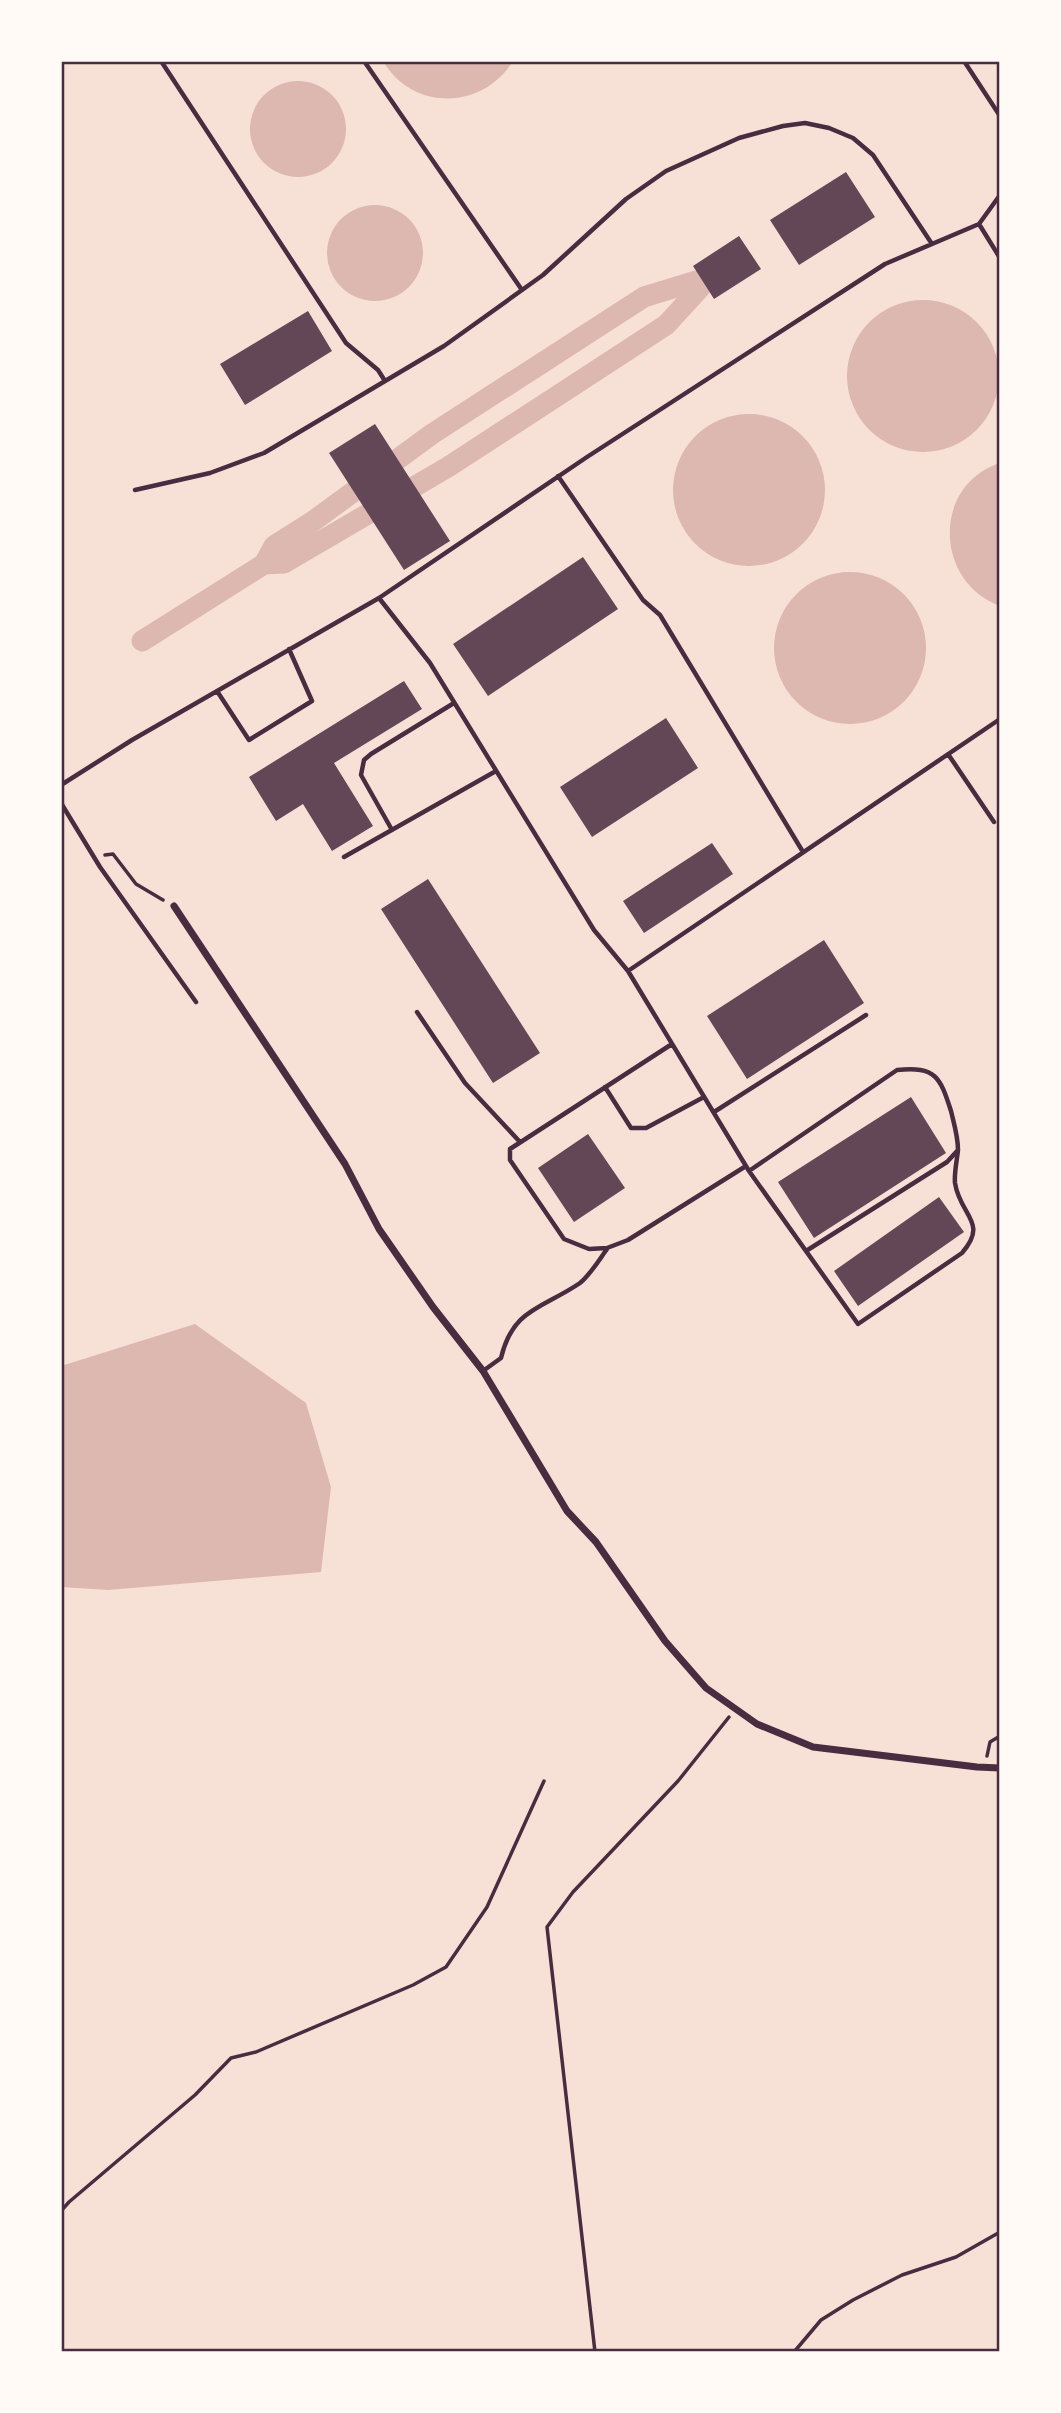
<svg xmlns="http://www.w3.org/2000/svg" width="1061" height="2413" font-family="'Roboto Condensed',sans-serif">
<rect width="100%" height="100%" fill="#f7e1d7"/>
<path fill="#dcb8b0" d="M383,61H513C483,110 413,112 383,61Z
M250 129a48 48 0 1 1 96 0a48 48 0 1 1-96 0Z
M327 253a48 48 0 1 1 96 0a48 48 0 1 1-96 0Z
M847 376a76 76 0 1 1 152 0a76 76 0 1 1-152 0Z
M673 490a76 76 0 1 1 152 0a76 76 0 1 1-152 0Z
M1000,463V606C934,582 932,485 1000,463Z
M774 648a76 76 0 1 1 152 0a76 76 0 1 1-152 0Z
M195,1324L306,1403L331,1487L321,1572L108,1590L61,1587V1366Z"/>
<g fill="none" stroke-linecap="round" stroke-linejoin="round">
<path stroke="#dcb8b0" stroke-width="21" d="M264,564L284,563L448,467L666,325L700,288
M142,641L264,564L274,546L312,522L432,434L644,297L696,281"/>
</g>
<path fill="#644757" d="M846,172L875,217L799,265L770,220Z
M739,236L761,269L714,299L693,266Z
M308,311L332,351L245,405L220,364Z
M375,424L450,541L404,570L329,453Z
M583,557L618,609L488,696L453,644Z
M404,681L422,709L334,763L373,826L332,851L303,804L276,821L249,777Z
M666,718L698,768L592,837L560,787Z
M712,843L733,874L644,933L623,901Z
M428,879L540,1053L493,1083L381,909Z
M824,940L864,1003L747,1079L707,1016Z
M911,1097L946,1153L814,1238L778,1182Z
M588,1134L625,1188L574,1222L538,1168Z
M939,1197L964,1232L858,1306L834,1271Z"/>
<g fill="none" stroke-linecap="round" stroke-linejoin="round">
<path stroke="#4a2c40" stroke-width="3.5" d="M105,855L113,854L136,884L163,900
M987,1756L990,1742L1000,1736
M61,2211L69,2202L195,2095L231,2058L256,2052L413,1985L446,1967L487,1907L544,1781
M595,2352L547,1927L573,1892L678,1781L729,1717
M794,2352L821,2320L853,2300L902,2275L956,2257L1000,2232"/>
<path stroke="#4a2c40" stroke-width="4.5" d="M161,61L346,343L378,370L385,381
M364,61L522,290
M964,61L1000,116
M979,224L1000,258
M558,476L643,600L660,615L803,852
M135,490L210,473L264,453L444,346L543,275L626,199L666,171L739,138L783,126L805,123L829,128L853,138L873,155L932,244
M379,598L430,663L594,930L628,971L749,1171L858,1324L962,1253C989,1222 960,1216 955,1183C954,1173 957,1160 958,1150
M217,691L249,740L312,701L289,649
M948,754L994,822
M61,785L132,740L379,598L587,457L885,264L979,224L1000,195
M61,803L100,867L196,1002
M392,830L361,775L364,760L371,754L454,703
M344,857L496,771
M628,971L1000,719
M417,1012L465,1083L520,1142
M672,1044L510,1149V1160L564,1239L589,1249L607,1248L628,1240L746,1166
M605,1087L631,1128H646L704,1097
M714,1112L866,1015
M749,1171L897,1070C936,1066 940,1077 951,1111C954,1124 958,1136 958,1150L947,1162L806,1251
M483,1371L501,1358C513,1308 542,1309 580,1283C590,1275 599,1260 607,1249"/>
<path stroke="#4a2c40" stroke-width="7" d="M174,906L345,1164L379,1229L433,1307L483,1371L567,1511L596,1542L665,1641L706,1688L757,1724L813,1747L977,1767L1000,1768"/>
</g>
<rect width="1061" height="2413" fill="none" stroke="#fffaf5" stroke-width="126"/>
<rect x="63" y="63" width="935" height="2287" fill="none" stroke="#4a2c40" stroke-width="2.5"/>
</svg>
